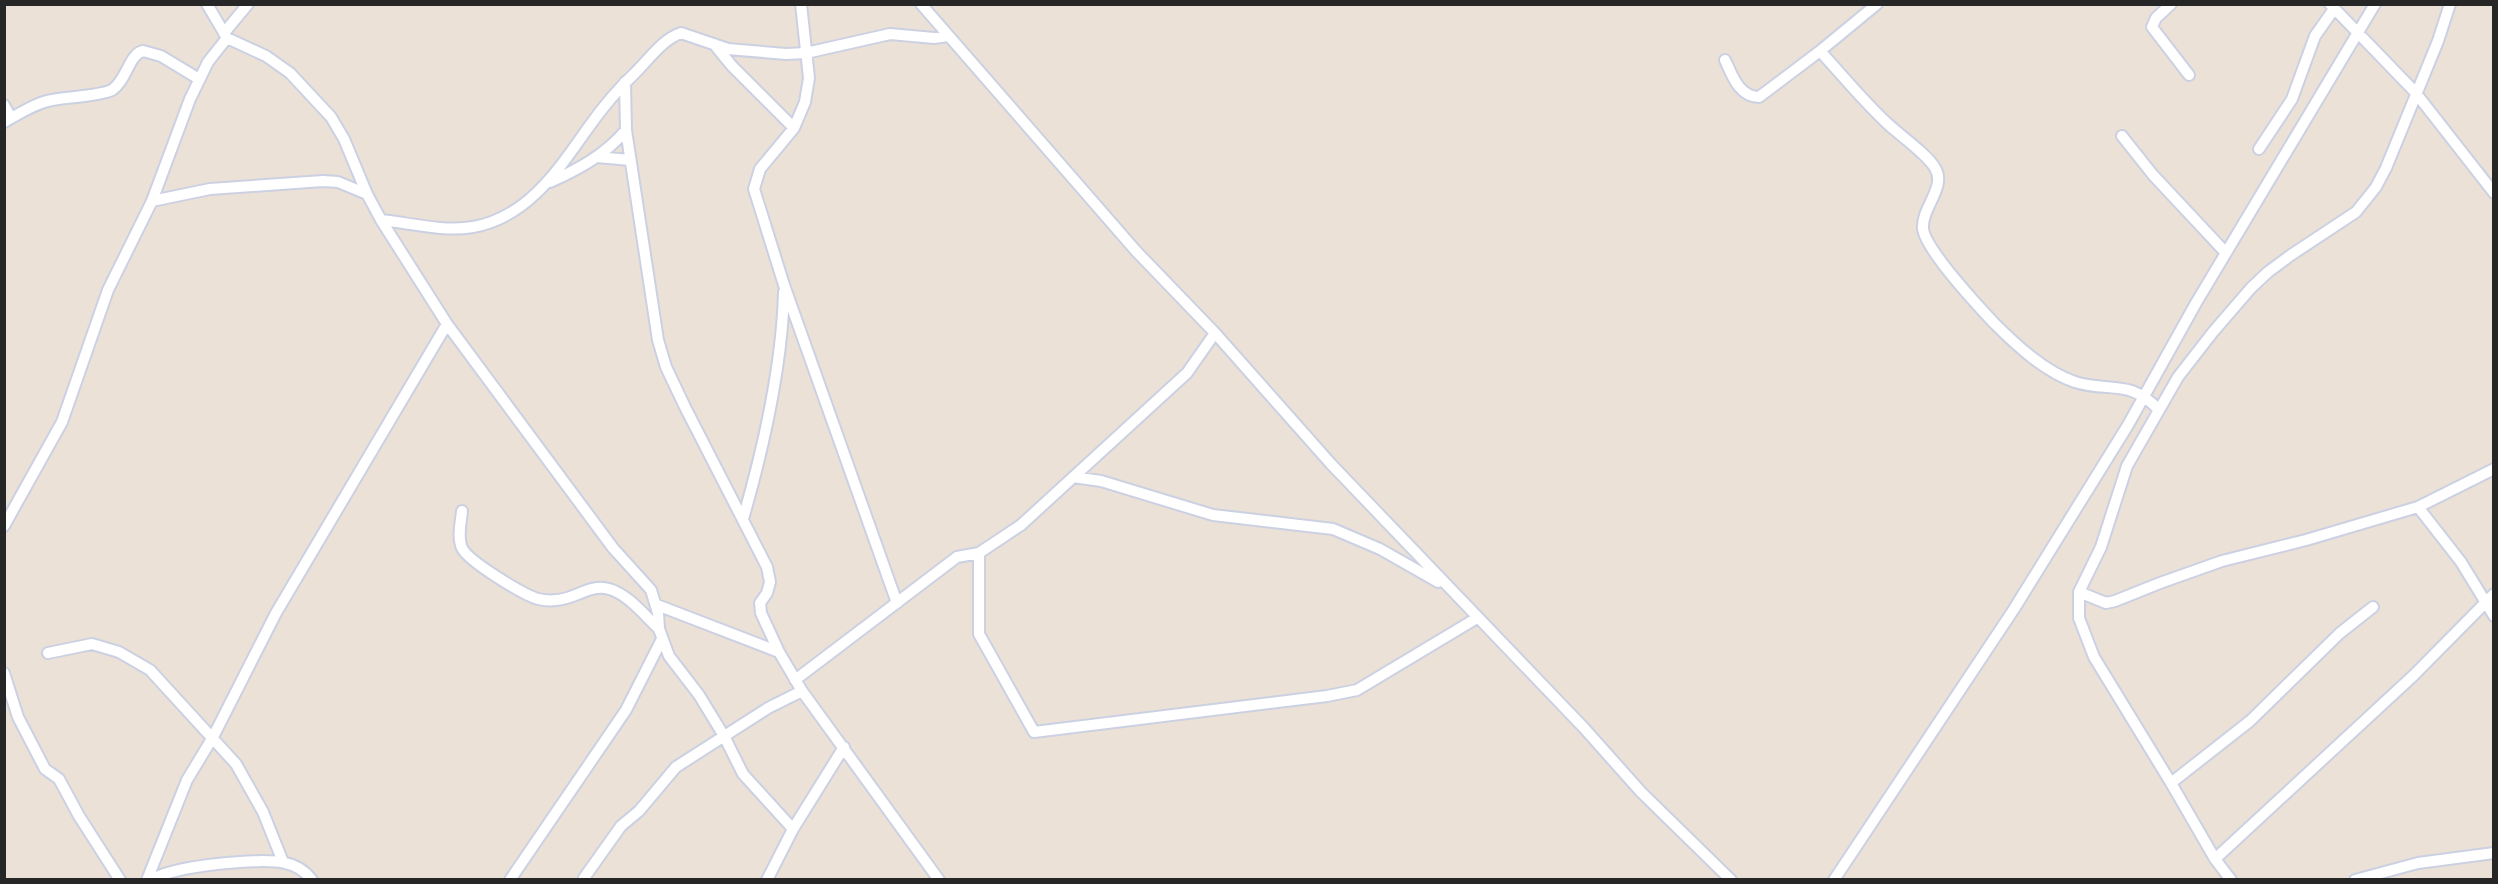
<svg xmlns="http://www.w3.org/2000/svg" width="2498" height="884" font-family="Quicksand,sans-serif">
<rect width="100%" height="100%" fill="#ebe1d6"/>
<g fill="none" stroke-linecap="round" stroke-linejoin="round">
<defs>
<path id="minor" d="M207,4L227,38L266,56L290,73L331,117L344,139L367,194L381,220L447,324L613,548L651,590L658,613L659,629L669,656L699,695L724,736L743,774L793,829
M801,4L809,78L805,102L794,128L760,169L754,189L784,285L897,603
M921,4L1136,251L1215,333L1331,464L1584,728L1641,792L1731,880
M2171,4L2156,18L2152,27L2189,75
M2330,4L2415,92L2494,193
M224,33L248,4
M714,44L732,66L794,128
M1820,51C1843,76 1864,102 1889,125C1901,136 1928,155 1935,168C1947,187 1921,208 1923,229C1926,250 1978,306 1994,323C2016,345 2045,372 2075,382C2110,393 2129,378 2159,410
M1725,60C1732,75 1739,97 1759,97L1820,51L1877,4
M625,82L626,130L658,340L666,367L685,407L767,567L770,582L767,593L760,603L761,613L779,652L802,691L939,880
M4,105L11,118
M4,122C19,114 35,103 52,100C66,97 101,96 112,90C127,80 129,54 143,51L161,56L199,79
M2122,136L2153,175L2226,253
M2259,149L2292,99L2315,36L2334,9
M597,157L630,160
M550,182C579,169 605,155 626,130
M152,201L210,189L323,181L338,182L367,194
M381,220C410,223 443,232 473,227C527,218 559,169 588,128C602,108 618,89 636,72C649,59 663,39 681,33L728,49L786,54L806,53L890,34L934,38L948,36
M1073,477L1101,481L1213,515L1333,529L1380,549L1438,582
M2418,507L2461,562L2494,616
M462,511C461,522 457,537 462,548C468,561 522,594 538,599C543,600 550,601 556,600C574,600 590,583 609,589C628,594 645,616 659,629
M743,519C764,446 782,368 784,292
M4,526L62,422L108,290L152,201L190,99L208,62L227,38
M979,553V634L1034,732L1327,696L1357,690L1477,618
M2079,592L2106,603L2115,601L2160,583L2222,561L2306,540L2418,507L2494,469
M657,605L779,652
M48,653L92,644L119,652L150,670L236,764L263,812L283,862
M4,673L18,717L45,769L59,779L79,816L120,880
M795,680L957,557L979,553L1021,525L1187,373L1215,333
M2171,783L2250,721L2340,633L2373,607
M2215,859L2414,675L2494,594
M147,880L187,780L213,737L276,613L447,324
M152,880C170,866 263,857 285,863C296,865 305,871 312,880
M510,880L626,710L662,639
M586,880L584,878L621,826L639,811L676,767L768,708L802,691
M767,880L793,829L844,747
M1834,880L2014,609L2128,425L2196,303L2375,4
M2231,880L2215,859L2171,783L2094,657L2079,618V592L2101,547L2127,466L2178,377L2213,332L2251,288L2268,272L2291,255L2356,212L2376,187L2386,168L2438,41L2450,4
M2355,880L2418,863L2494,853"/>
</defs>
<use href="#minor" stroke="#cbd1e2" stroke-width="14"/>
<use href="#minor" stroke="#fff" stroke-width="10"/>
</g>
<rect width="2498" height="884" fill="none" stroke="#262626" stroke-width="12"/>
</svg>
